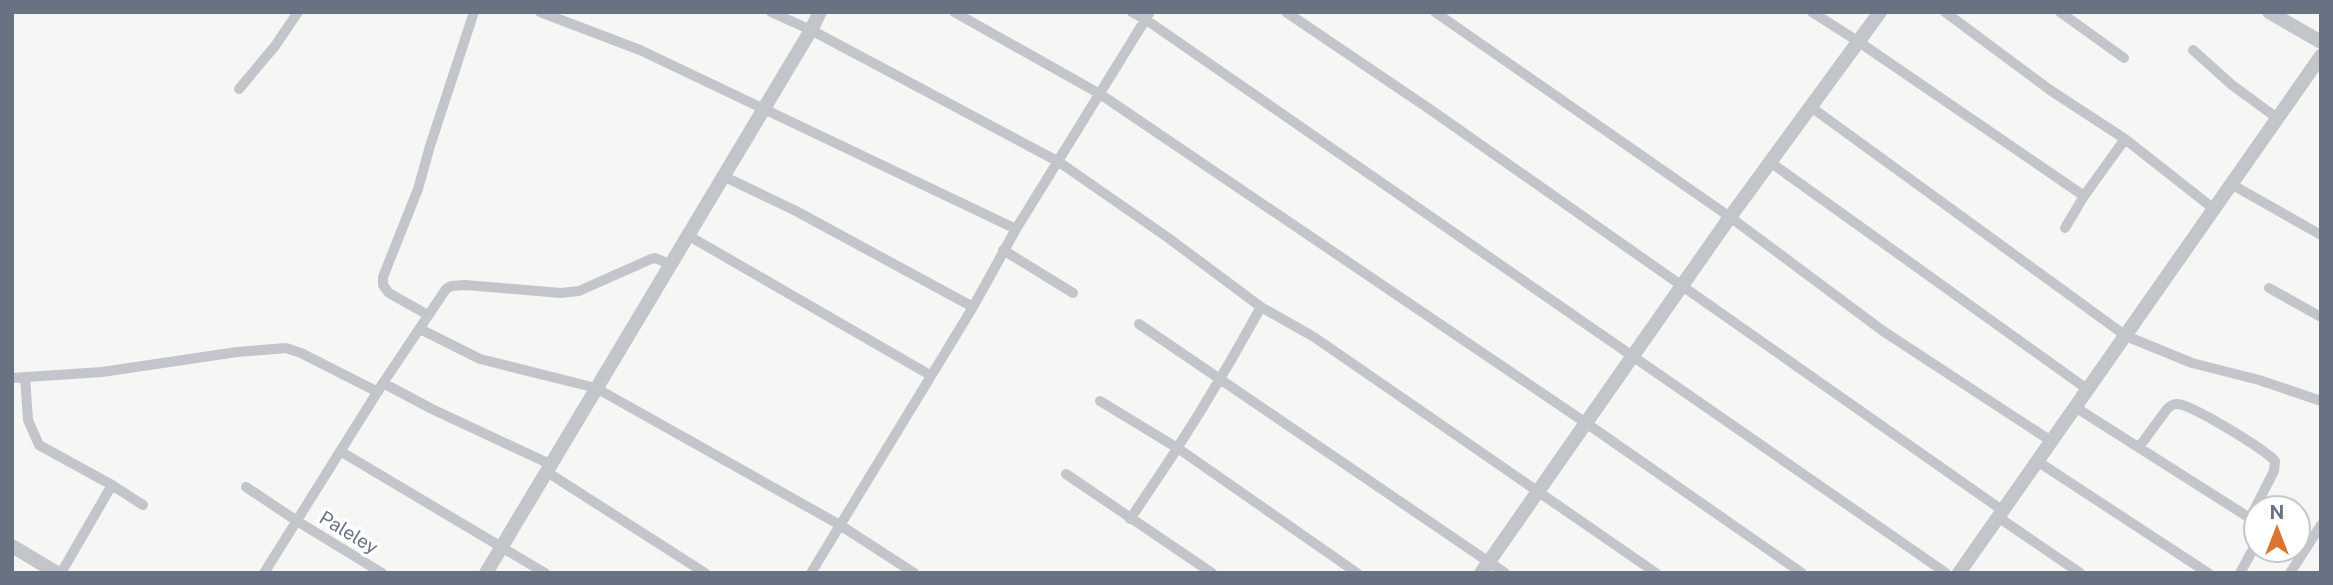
<svg xmlns="http://www.w3.org/2000/svg" width="2333" height="585" font-family="'Public Sans',sans-serif">
<rect width="100%" height="100%" fill="#f6f7f4"/>
<g fill="none" stroke-linecap="round" stroke-linejoin="round">
<path stroke="#c2c5c9" stroke-width="10" d="M540,12L640,50L1016,229
M771,12L811,30L1059,162L1167,237L1261,307L1314,337L1656,573
M954,12L1100,94L1586,423L1802,573
M1132,12L1145,19L1946,573
M1286,12L1431,110L2002,510
M1435,12L1730,217L1883,331L2051,441
M1812,12L1859,42L2084,196L2125,139
M1945,12L2050,90L2125,139L2214,209
M2060,12L2124,58
M2193,50L2232,85L2277,118
M239,89L275,46L298,12
M1811,107L2126,336L2192,363L2259,380L2321,401
M1770,162L2087,389
M723,176L796,211L973,307
M2231,184L2321,235
M2065,228L2084,196
M689,236L930,375
M1003,250L1073,293
M2269,288L2321,317
M428,315L389,293L383,285V277L418,189L430,146L474,12
M1139,324L1505,573
M420,329L480,359L596,388L840,525L914,573
M25,377L28,420L39,445L112,485L143,505
M12,378L102,372L237,352L286,348L301,353L378,392
M383,383L432,409L552,465
M1100,401L1179,449L1357,573
M2075,407L2256,522
M2139,447L2167,409C2171,406 2172,404 2177,404C2193,405 2264,449 2275,461L2274,471L2250,518
M340,451L545,573
M2037,461L2208,573
M547,472L705,573
M1066,474L1212,573
M246,487L297,521L382,573
M1998,517L2080,573
M1130,519C1178,450 1221,380 1261,307
M61,573L112,485
M264,573L383,383L446,289L451,286L465,285L561,293L579,291L651,259L655,258L672,265
M811,573L973,307L1016,229L1150,12
M2240,573L2256,544
M2290,573L2321,525"/>
<path stroke="#c2c5c9" stroke-width="14" d="M2269,12L2321,42
M12,546L57,573
M486,573L811,30L820,12
M1481,573L1730,217L1880,12
M1959,573L2321,56"/>
</g>
<g text-anchor="middle" dominant-baseline="central" stroke-width="7" stroke-linejoin="round" paint-order="stroke">
<g font-size="19" fill="#677283" stroke="#fff">
<text transform="translate(349 532) rotate(31)">Paleley</text>
</g>
</g>
<rect width="2333" height="585" fill="none" stroke="#677283" stroke-width="28"/>
<g transform="translate(2277 529)"><circle r="33" fill="#ffffff" stroke="#c2c7cd" stroke-width="2"/>
<path d="M0-5L12 26L0 18L-12 26Z" fill="#da7430"/>
<text y="-10" font-size="19" font-weight="bold" text-anchor="middle" fill="#677283">N</text>
</g>
</svg>
